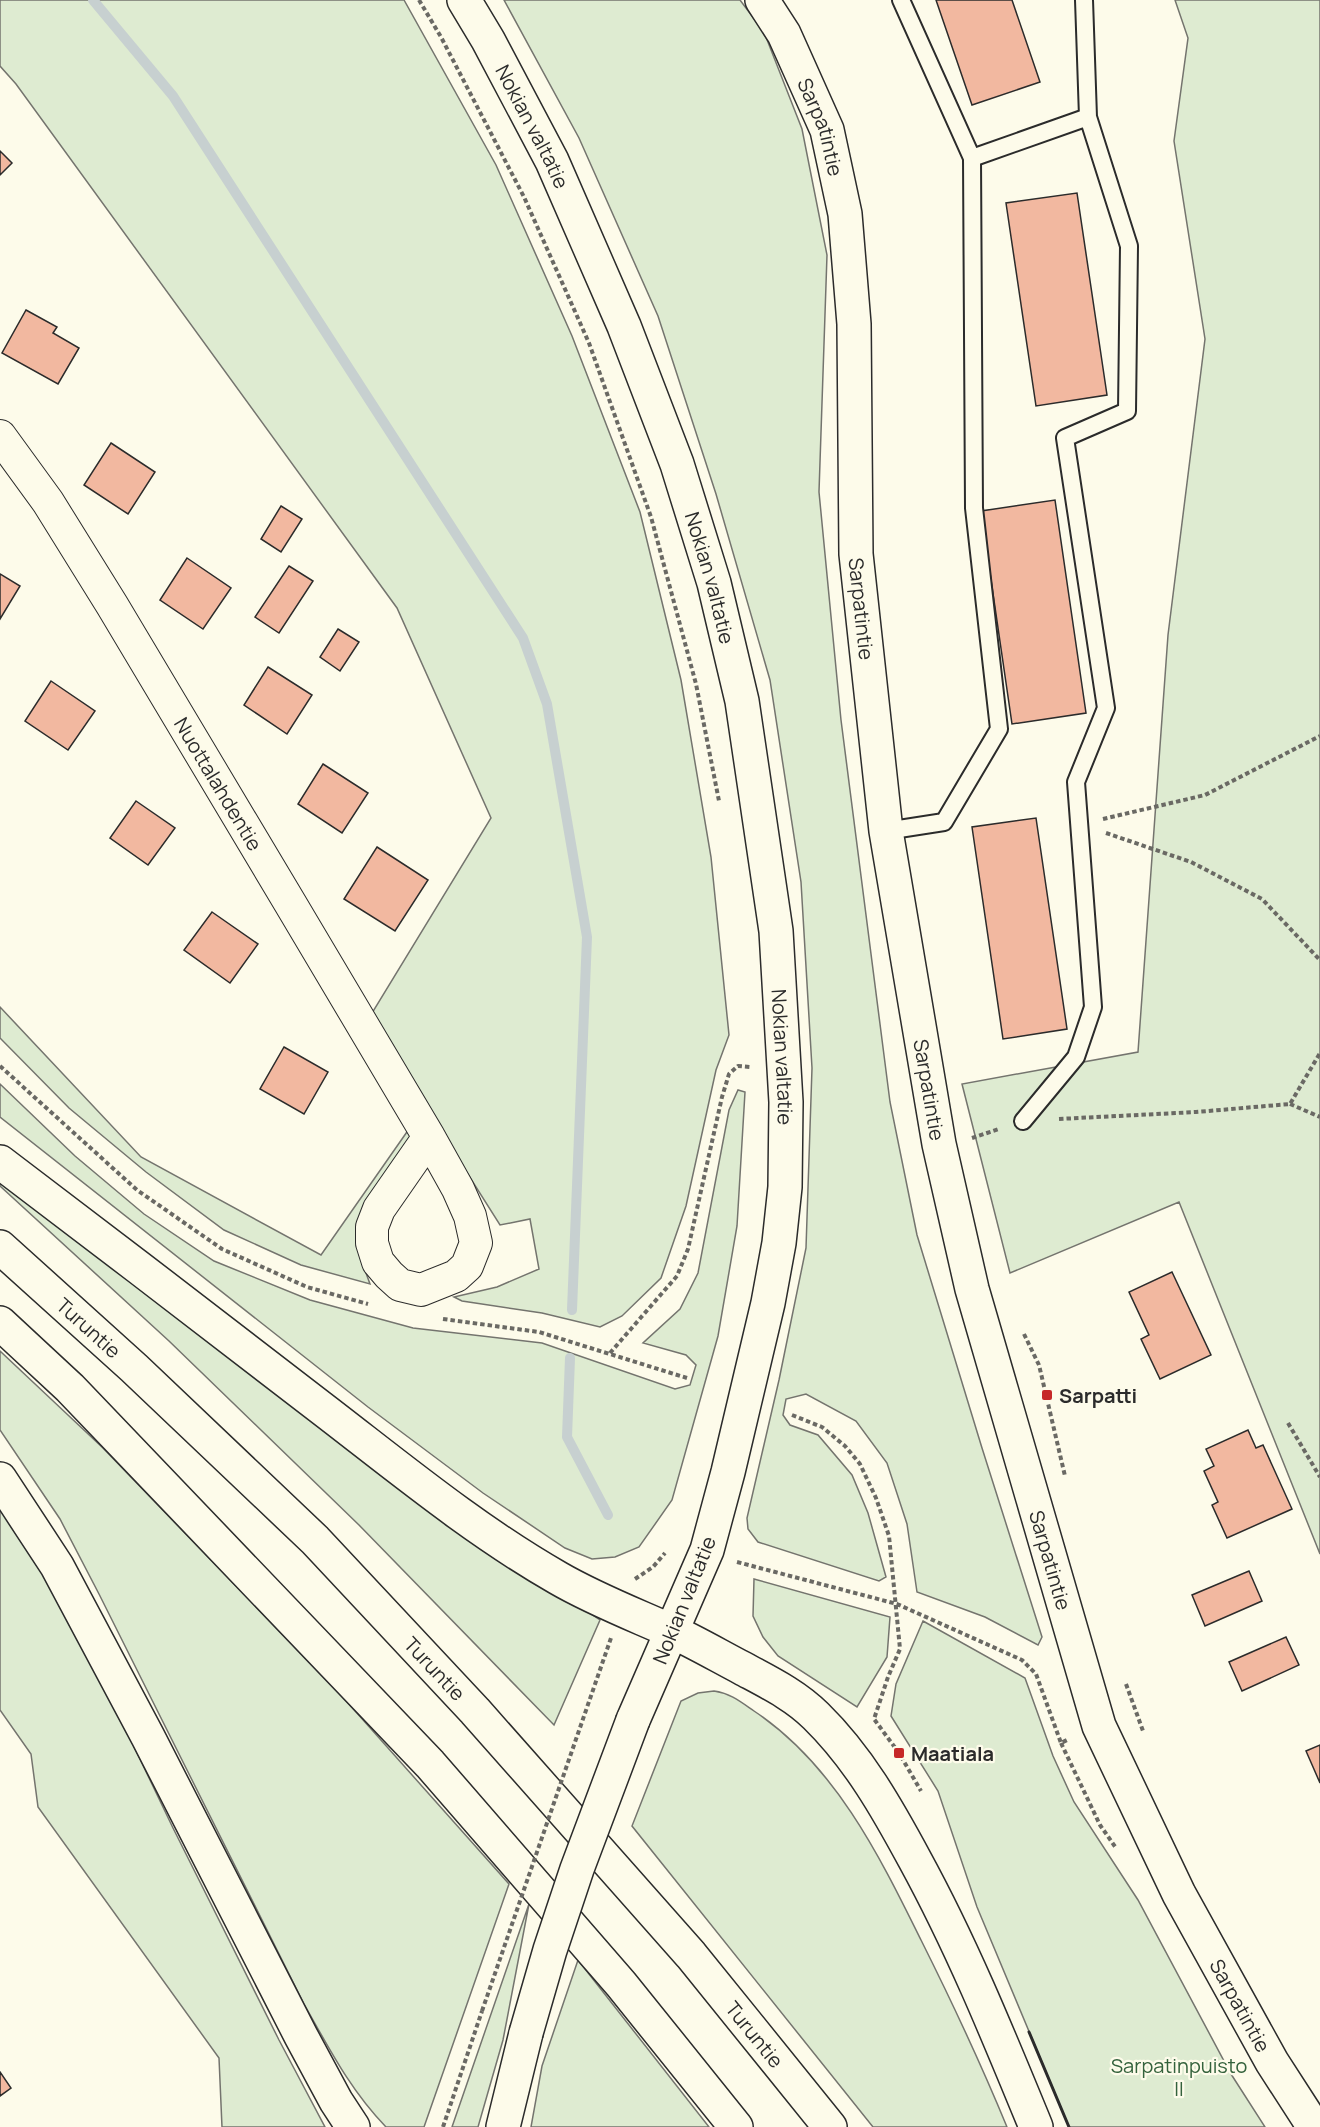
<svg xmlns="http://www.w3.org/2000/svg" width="1320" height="2127" font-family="Manrope,sans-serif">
<rect width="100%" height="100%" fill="#fdfbea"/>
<path fill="#deebd1" stroke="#74746e" stroke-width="1.5" d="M0,0H404L496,165L572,336L640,512L681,680L711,857L729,1035L716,1070L686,1206L661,1278L622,1316L600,1327L542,1313L462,1301L454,1297L497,1287L539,1269L530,1219L500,1225L369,1018L491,818L397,608L16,84L0,66Z
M504,0H740L764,32L802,129L827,255L819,492L841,720L890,1102L917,1235L982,1448L1042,1637L1038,1645L985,1617L917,1592L907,1524L887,1463L856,1421L806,1394L786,1399L783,1415L790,1425L818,1435L852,1475L868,1513L886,1577L879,1581L758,1542L748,1529L747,1518L779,1380L806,1248L812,1068L801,882L770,680L716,494L658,316L579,138Z
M1175,0H1320V1554L1179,1202L1010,1273L962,1084L1138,1052L1168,635L1205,339L1174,141L1188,38Z
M0,1007L141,1157L321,1255L409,1129L412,1138L362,1218L359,1254L370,1284L301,1265L224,1230L146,1172L69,1108L0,1038Z
M0,1084L75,1156L144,1214L214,1261L310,1300L413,1328L542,1343L675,1389L690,1385L696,1365L686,1355L643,1343L680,1309L698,1273L729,1110L738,1090L745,1092L737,1226L718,1336L672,1500L639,1547L615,1557L592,1559L565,1548L483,1493L368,1407L0,1117Z
M0,1177L474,1536L600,1620L554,1725L359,1525L169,1341L0,1186Z
M0,1351L103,1448L340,1694L509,1884L424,2127H386C350,2090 329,2048 304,2004L99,1594L60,1519L0,1430Z
M0,1498L73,1619L173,1828L279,2040L325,2127H222L219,2058L38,1807L31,1754L0,1710Z
M754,1579L890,1617L887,1657L857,1707L778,1656L763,1637L753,1616Z
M923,1621L1025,1678L1053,1756L1074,1802L1138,1900L1231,2074L1265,2127H1069L977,1907L938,1791L891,1716L896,1684Z
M714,1691C730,1693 741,1702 754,1711C835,1765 879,1855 921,1940C952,2002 981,2064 1007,2127H873L632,1826L681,1701L698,1693Z
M529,1904L503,2040L478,2127H452Z
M578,1960L709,2127H531L542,2066Z"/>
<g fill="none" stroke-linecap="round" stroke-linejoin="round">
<path stroke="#c7d0d0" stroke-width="10" d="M93,0L173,96L523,638L547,704L587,937L572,1310
M570,1358L567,1437L608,1515"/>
</g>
<path fill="#f2b8a0" stroke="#2b2b2b" stroke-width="1.5" d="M936,0H1012L1040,82L972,105Z
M0,151L12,163L0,175Z
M1077,193L1107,395L1036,406L1006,203Z
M26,310L57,327L53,333L79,348L58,384L2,353Z
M111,443L155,472L128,514L84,485Z
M1055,500L1086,713L1012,724L981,511Z
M281,506L302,519L281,552L261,539Z
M187,558L231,588L203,629L160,600Z
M289,566L313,581L279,633L255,617Z
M0,574L20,586L0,619Z
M338,629L359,642L340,671L320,657Z
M268,667L312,695L287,734L244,705Z
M51,681L95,711L68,750L25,721Z
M323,764L368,793L342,833L298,804Z
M136,801L175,828L148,865L110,838Z
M1036,818L1067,1029L1003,1039L972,827Z
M377,847L428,880L395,931L344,899Z
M212,912L258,944L230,983L184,950Z
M284,1047L328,1072L304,1114L260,1089Z
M1172,1272L1211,1355L1160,1379L1141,1339L1149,1335L1129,1292Z
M1248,1430L1256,1448L1263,1445L1292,1509L1227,1538L1212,1505L1218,1502L1204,1471L1214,1466L1206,1449Z
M1249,1571L1262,1601L1205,1626L1192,1595Z
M1286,1637L1299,1665L1242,1691L1229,1662Z
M1320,1745V1783L1306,1751Z
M0,2072L11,2088L0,2096Z"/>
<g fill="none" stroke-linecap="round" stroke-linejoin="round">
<defs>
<path id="lane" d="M901,0L972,158
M886,831L944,822L999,729L974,508L972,158L1088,117
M1023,1121L1076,1057L1093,1007L1076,782L1106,708L1065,438L1127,411L1129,246L1088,117L1084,0"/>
<g id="street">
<path id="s1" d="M0,436L48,502L112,605L290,903L429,1137L458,1189L470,1216L476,1243L467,1266L456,1276L421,1290L400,1285L389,1275L378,1262L372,1243V1227L379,1209L429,1137"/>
</g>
<g id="secondary">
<path id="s2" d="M762,0L784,34L827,130L845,214L854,324L856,554L886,831L939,1144L972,1289L1099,1726L1179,1894L1272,2062L1314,2127"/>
</g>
<g id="primary">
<path id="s3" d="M464,0L488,40L552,161L624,326L677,464L714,583L742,701L776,931L786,1102L785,1187L779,1243L768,1303L728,1472L707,1550L633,1720"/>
<path d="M503,2127L526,2033"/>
</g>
<g id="highway">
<path d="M0,1162C107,1243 214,1325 320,1407C397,1466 474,1530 558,1578C594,1599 633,1614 671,1631C695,1642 719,1656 742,1668C768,1682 795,1695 816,1716C858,1757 887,1808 915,1860C962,1946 999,2037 1036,2127"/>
<path id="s4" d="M0,1247L134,1368L315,1540L475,1711L691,1955L830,2127"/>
<path d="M0,1323L70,1388L430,1764L621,1984L736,2127"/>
<path d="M0,1479L57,1566L148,1737L301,2036L336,2101L353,2127"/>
</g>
</defs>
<use href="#lane" stroke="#2b2b2b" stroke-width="20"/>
<use href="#street" stroke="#2b2b2b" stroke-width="34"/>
<use href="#secondary" stroke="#2b2b2b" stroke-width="36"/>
<use href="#primary" stroke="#2b2b2b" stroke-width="36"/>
<use href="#highway" stroke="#2b2b2b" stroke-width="36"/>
<path stroke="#6a6964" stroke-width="4" stroke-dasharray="4.5 3" stroke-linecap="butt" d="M419,0L441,37L524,197L589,343L651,517L696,684L719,801
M1103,819L1205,795L1320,736
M1106,833L1191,862L1262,899L1320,960
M0,1066L137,1190L222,1249L307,1287L368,1304
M1290,1104L1320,1117
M1059,1119L1196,1112L1290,1104L1320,1053
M972,1138L999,1129
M443,1319L539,1332L687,1378
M1024,1334L1039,1365L1065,1476
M610,1353L677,1276L688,1249L722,1097L729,1074L738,1066L750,1067
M792,1415L822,1427L845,1446L860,1464L876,1498L889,1536L900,1649L888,1677L874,1719L899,1753L921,1791
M1288,1423L1320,1477
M737,1562L897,1604L1022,1660L1036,1674L1061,1743L1069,1739
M635,1579L653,1567L665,1553
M1126,1684L1143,1731
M1061,1743L1100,1825L1116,1848
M443,2127L482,2011"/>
<use href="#lane" stroke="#fdfbea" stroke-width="16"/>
<use href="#street" stroke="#fdfbea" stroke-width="32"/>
<use href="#secondary" stroke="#fdfbea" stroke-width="33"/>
<use href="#primary" stroke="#fdfbea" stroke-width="33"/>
<use href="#highway" stroke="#fdfbea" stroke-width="33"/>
<defs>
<path id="primary-bridge" d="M526,2033L550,1950L577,1869L633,1720"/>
</defs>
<use href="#primary-bridge" stroke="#2b2b2b" stroke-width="36" stroke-linecap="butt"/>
<path stroke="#6a6964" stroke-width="4" stroke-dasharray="4.5 3" stroke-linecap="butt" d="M482,2011L611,1638"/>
<use href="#primary-bridge" stroke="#fdfbea" stroke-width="33"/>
<path stroke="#2b2b2b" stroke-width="3" d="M1029,2032L1069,2127"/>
</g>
<g fill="#c62828" stroke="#fdfbea" stroke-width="2">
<rect x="1041" y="1389" width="12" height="12" rx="3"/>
<rect x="893" y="1747" width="12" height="12" rx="3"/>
</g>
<g text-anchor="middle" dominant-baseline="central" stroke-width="4.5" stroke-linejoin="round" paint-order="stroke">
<g font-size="20" fill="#2b2b2b" stroke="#fdfbea">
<text stroke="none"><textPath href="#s3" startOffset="144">Nokian valtatie</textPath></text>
<text stroke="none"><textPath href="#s2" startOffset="141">Sarpatintie</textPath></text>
<text stroke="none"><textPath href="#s3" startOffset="630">Nokian valtatie</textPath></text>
<text stroke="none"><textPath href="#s2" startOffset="627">Sarpatintie</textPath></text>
<text stroke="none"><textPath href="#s1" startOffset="411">Nuottalahdentie</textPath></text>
<text stroke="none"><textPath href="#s3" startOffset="1116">Nokian valtatie</textPath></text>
<text stroke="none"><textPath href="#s2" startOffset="1113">Sarpatintie</textPath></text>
<text stroke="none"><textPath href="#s4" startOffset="120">Turuntie</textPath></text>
<text stroke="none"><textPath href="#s2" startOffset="1599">Sarpatintie</textPath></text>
<text transform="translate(684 1600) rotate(-68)">Nokian valtatie</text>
<text stroke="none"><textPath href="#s4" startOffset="606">Turuntie</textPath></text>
<text stroke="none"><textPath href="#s2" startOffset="2085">Sarpatintie</textPath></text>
<text stroke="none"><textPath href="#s4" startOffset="1092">Turuntie</textPath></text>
</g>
<g font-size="20" font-weight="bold" fill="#2b2b2b" stroke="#fdfbea" text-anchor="start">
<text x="1059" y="1395">Sarpatti</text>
<text x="911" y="1753">Maatiala</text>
</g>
<g font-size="20" fill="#34623c" stroke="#fdfbea">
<text x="1179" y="2065">Sarpatinpuisto<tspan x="1179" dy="23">II</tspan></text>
</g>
</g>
</svg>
